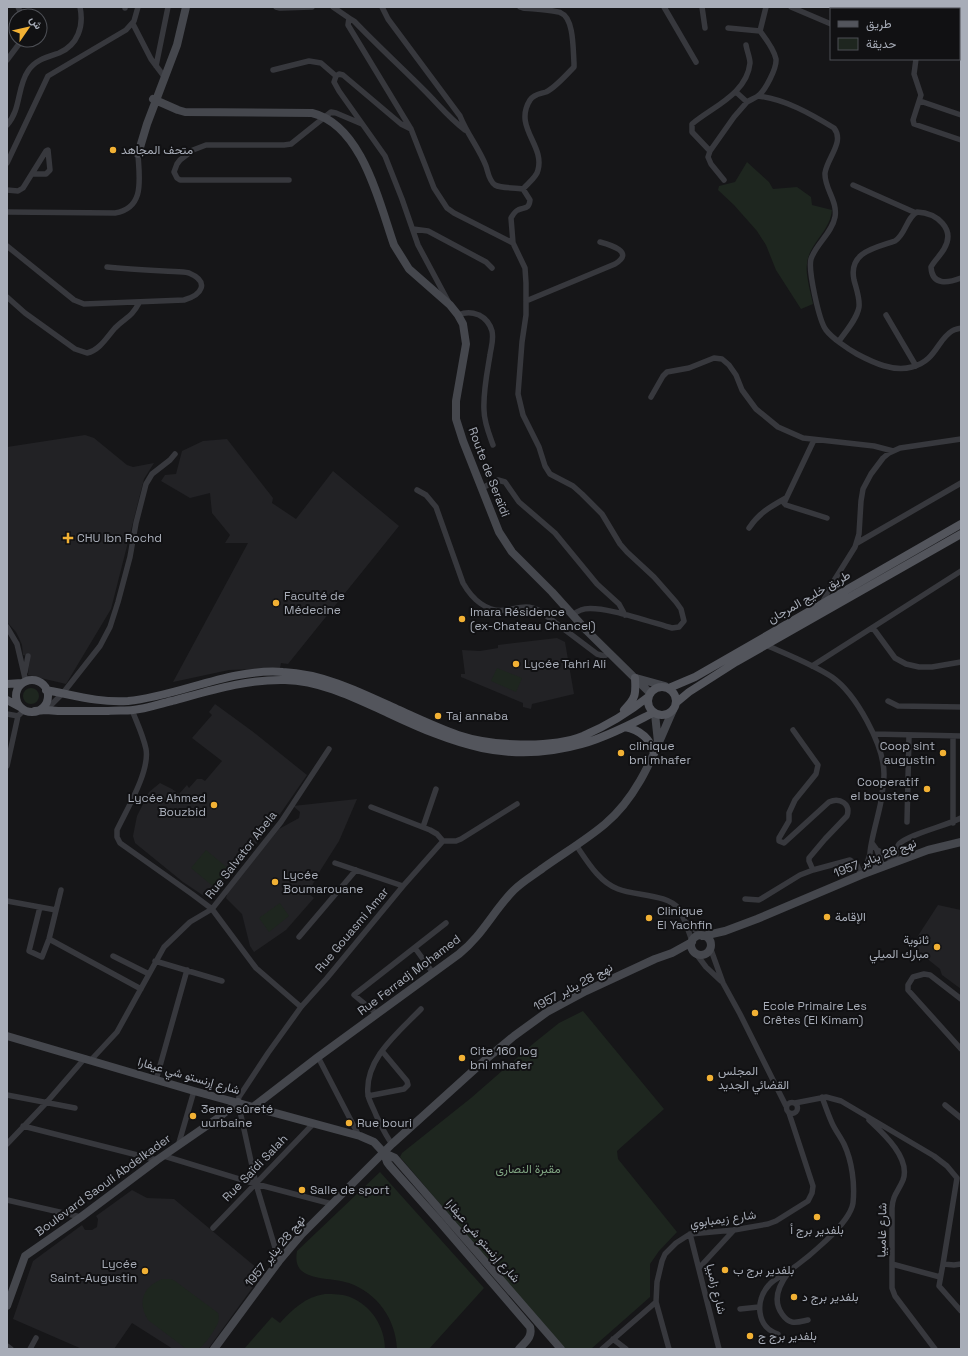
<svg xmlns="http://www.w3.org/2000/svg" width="968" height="1356" font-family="'Space Grotesk',Vazirmatn,sans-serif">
<rect width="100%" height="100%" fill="#161618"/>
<path fill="#222225" d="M85,435L94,438L127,465L133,467L154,463L144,479L111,609L66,684L28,675L30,657L23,655L22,645L19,638L16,632L7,622V447Z
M227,439L273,498L272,503L296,519L333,471L399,526L288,664L281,663L280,668L229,670L173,682L248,543H225L230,535L212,513L210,493L190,498L161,481L165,475L176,474L182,451L203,441Z
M557,638L565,642L574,694L532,704L531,709L523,707V703L461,677V674H465L462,650L480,651L498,648V645Z
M215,704L252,731L307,775L278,817L256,844L253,841L247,848L250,851L212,897L204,896L183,882L135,843L133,836L137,816L149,792L160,783L172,789L179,794L187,785L189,788L197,779H202L205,781L222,761L192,738L212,715L209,712Z
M357,799L339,841L320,871L308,893L314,898L286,930L254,952L250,946L242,914L226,898L227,895L226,894L279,829L299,818L300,812L293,806Z
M938,905L961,910V989L942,975L940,969L915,949L912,945Z
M132,1190L147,1198L174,1199L263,1273L208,1349H173L132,1323L114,1349H82L13,1319L33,1261L82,1225L85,1230H92L97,1227L98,1219L96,1216Z"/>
<path fill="#1e261f" d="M747,162L769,182L773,189L797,187L811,197L812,205L832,210C830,232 809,243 807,264C805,273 811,294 813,304L801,309L776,270L766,245L757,231L734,205L718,190L719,186L735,182Z
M497,668L522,678L516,692L491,681Z
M23 696a8 8 0 1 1 16 0a8 8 0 1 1-16 0Z
M206,850L230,870L215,888L191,868Z
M280,903L289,916L269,932L259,918Z
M583,1011L664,1109L617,1151L618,1159L677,1232L659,1251L650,1264V1297L591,1349H564L400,1157L402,1153L471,1098L534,1043L559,1023Z
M380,1172L484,1288L429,1349H397C396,1319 377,1293 349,1283C328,1276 291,1283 297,1251Z
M162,1279H171L175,1281L218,1313C219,1316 219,1319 218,1323C216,1328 204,1347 198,1349C194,1350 189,1349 185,1348L148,1320C137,1302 143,1287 162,1279Z
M325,1294C334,1294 342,1294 350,1297C371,1305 385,1327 385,1349H244L272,1317L280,1323C293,1309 305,1297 325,1294Z"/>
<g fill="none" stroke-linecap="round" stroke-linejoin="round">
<path stroke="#37383d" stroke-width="5.5" d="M18,7L22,16
M125,7V8
M276,7L280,8L312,7
M333,7L349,18L348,25L411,129L434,188L447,208L454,213L513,243
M382,7L388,19L460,116C467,134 479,148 486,166C488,172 489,181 495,185C502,189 515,187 523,189L530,200C529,210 524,207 518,210C515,211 513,215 511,218L513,243L525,268L526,283V315L522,342L518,394L523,415L539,447L545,466L550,474L573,486L582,494L602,514L620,544L627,552L654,577L676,602L681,609L684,621L679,627L672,628C653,623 597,603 581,610C578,611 575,613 573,615
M520,7L523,8C531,9 555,10 561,13C574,18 573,50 574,63V67C567,74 555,88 546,92C540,94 534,94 530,100C513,127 545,145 538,170C537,177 527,184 523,189
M664,7L696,62
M702,7L705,28
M791,7L831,24
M914,7V9
M953,7V9
M878,9L879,7
M349,18L354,21C377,45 402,68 425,91C439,105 449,118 465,130
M133,24L151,59L163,75
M728,28L760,31
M959,29L961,33
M916,59L914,74L921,95L913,120L914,124L961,140
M7,60L22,40
M156,66L168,7
M273,70L309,61L321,63L336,76L339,74L343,75L401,124L411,129
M336,76L334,82L339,91L385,156L402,199L418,245L448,301
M736,92L747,102C750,100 755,98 758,96C765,91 777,68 776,59C774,49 766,39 760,31L766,7
M758,96C785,99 811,114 834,128C845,142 827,158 825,173C824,188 838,201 835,217C832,233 816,244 811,259C808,270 819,321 826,330C832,338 848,349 857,354C874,363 893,372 912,367C936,361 937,340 952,331C955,329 958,329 961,328
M920,101L961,115
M7,125C21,110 17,87 28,71C35,60 47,57 59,53C78,45 84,26 80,7
M710,151L734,117L747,102
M7,163L48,76L126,30L134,21L138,7
M289,180H180L177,178L174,172L177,164L180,160L193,150L206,145H284L291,144L331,112L336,113L362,124
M724,180L711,164L708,157L710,151L692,132V124C712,107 747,94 750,63C750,58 747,51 746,45
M853,185L916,213
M7,190L18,191L23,188L46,151L48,150L50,170L46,174H33
M7,212L115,213C146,208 139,177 138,154
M413,229L428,231L486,262L492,268
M7,246L74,300L84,304L184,300C202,295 210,282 189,273C181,271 172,272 164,271C145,270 126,269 107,267
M7,297L25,313L75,349L87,353C100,350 107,337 115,328C126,317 131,318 139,303
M526,301L615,264C635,252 611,245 600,242
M458,315C466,312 471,312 479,315C485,318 490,324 492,331C494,340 491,347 490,355C487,373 483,392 484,410C484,422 489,434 493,445
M886,315L916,366
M839,341C846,331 857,319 859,307C860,298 856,288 854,280C848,252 875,248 895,241C906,234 906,218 917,212C937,213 956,229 944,249C940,256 934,261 931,267C932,286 948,283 961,278
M651,397L663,376L667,372L689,368L714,358L722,359L729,365L736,375L742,390L756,409L778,427L803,438L874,446L893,451
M814,440L784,503L786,505L827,518
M482,488L498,480L505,482L519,502L555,533L597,584L619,604L625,615
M417,490L426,495L436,507L463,583C472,599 487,613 506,610C519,608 527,604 540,611L597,654L604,656L610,653
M749,528C759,513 770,507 786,498
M857,543L961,483
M822,604L830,587L855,547L859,534L861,501L863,489L871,474L883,458L889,453L900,448L961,439
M7,627L17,644L25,678
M873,628L895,658L906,664L919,667H932L961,662
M766,645C788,655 812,664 832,677C856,694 884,745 884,774C884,783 882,793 881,801C879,814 869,846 870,855C871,860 874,865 875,869
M812,666L961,571
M25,672L28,656
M888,701L898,706L961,707
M46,710L63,693L100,646L110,627L118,602L130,557L136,523L146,484L152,474L170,460L175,454
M132,710C137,723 143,735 146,749C150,771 127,809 117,830V837L120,843L192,894L212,909L256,968L301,1007
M7,714L18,716
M793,730L818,765L816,774L795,800L789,813V821L779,838V841L784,843L829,802C840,797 851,804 847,816L825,839L809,858V861L813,870L850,860L857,865L861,875
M874,734L961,736
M7,766L18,716L24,710
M907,822L909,736
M953,823V737
M423,827L436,789
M443,841H456L461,839L517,804
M872,843L877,850L883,867
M576,845C587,861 599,882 618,889C635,896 668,894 679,909C685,919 688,930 692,941
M879,851L884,856L897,862
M897,862C895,856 895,850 899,844C909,834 946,826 961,818
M335,863L403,886
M861,875L866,866L870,854
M745,899L759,900L800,875L813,870
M7,901L56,910
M40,907L29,951L42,957L49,939L61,890
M687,923L702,936
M299,937L356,870
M49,939L141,989
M710,947L723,983L740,1014L786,1106
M415,948L433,973
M697,955L706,967L721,981
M113,956L149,974
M155,961L222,981
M961,999L930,975L924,974L913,977L908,985V990L961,1049
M377,1014L354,995L446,923
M318,1057L359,1136
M91,1060L117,1032L164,947L190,922L212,909L281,822L329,749
M156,1080L187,970
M7,1095L75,1108
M368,1096L404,1089L408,1085L407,1081L382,1051
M786.5 1108a5.5 5.5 0 1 1 11 0a5.5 5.5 0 1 1-11 0Z
M795,1103L826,1097L841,1101L934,1156L947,1166L957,1178L943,1264L954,1265L961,1264
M945,1105L961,1118
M869,1120C883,1133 911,1158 903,1180C898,1192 893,1194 892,1208V1288L895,1296L935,1349
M23,1126L157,1160
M7,1144L46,1103L85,1058
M392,1144C385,1135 381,1125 376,1115C374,1109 369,1101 368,1095C364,1059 399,1032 421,1009
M178,1146L194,1091
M164,1156L256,1184L332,1204
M7,1200L81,1217
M213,1228L313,1124
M690,1234L719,1349
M279,1261L256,1184L238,1102L239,1097L268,1053L301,1007L327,978L403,886L443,841L437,834L430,830L371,807
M892,1264L940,1277
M943,1264L939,1286L961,1311
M699,1268L734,1230
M788,1273C779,1285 772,1300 782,1314C784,1317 788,1321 792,1322C797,1323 803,1321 808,1320
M740,1309L759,1307
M778,1334C756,1327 755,1300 769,1285C775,1278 782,1276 789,1271C806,1259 850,1224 853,1203C855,1184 852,1161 844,1144C840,1136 835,1130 832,1123C828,1114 825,1105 822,1097
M613,1339L626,1349
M7,1346L11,1349
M30,1349L36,1338
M602,1349L656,1302
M669,1349L656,1302L657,1282L662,1261L665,1254L676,1243L690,1234L734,1230L768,1224L776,1221L808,1201L812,1193L813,1186L789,1113"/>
<path stroke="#45474d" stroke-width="8" d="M153,99L178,110L185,112L312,113C362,125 379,202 394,245L409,269L450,305L458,315L463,324L466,344L456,401V419L463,441L499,532L512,552L552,592L587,631L650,693
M138,154L147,124L177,45L186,7
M636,678L665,686
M655,714L658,742
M691 945a10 10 0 1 1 20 0a10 10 0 1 1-20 0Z
M703,936L725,931L757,919L861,875L928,850L961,842
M7,1036L194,1091L360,1136L374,1142L384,1153L395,1158L561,1349
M253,1107L318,1057L459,954C482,936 494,910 514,890C523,881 534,875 543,868C564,853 586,840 605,824C640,795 655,750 673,710
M384,1153L387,1162L390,1166L439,1221L530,1327C533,1337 525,1342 519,1349
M7,1306L25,1256L81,1217L157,1160L218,1118L238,1102
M214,1349L279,1261L302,1234L392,1144L485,1060L514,1036L547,1012L586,991L655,959L672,953L692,942"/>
<path stroke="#53555c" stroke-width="8" d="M16 696a16 16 0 1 1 32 0a16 16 0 1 1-32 0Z
M7,684L22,683
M648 701a14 14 0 1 1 28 0a14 14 0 1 1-28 0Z
M669,688L695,677L961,524
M46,690C73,695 100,703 128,701C180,696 229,668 283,672C325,674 362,693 399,710C419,719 438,728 458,735C491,746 550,749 583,736C606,726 628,713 648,697
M7,700L20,707
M677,702L689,692L736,662L961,534
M624,710C636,698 636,694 635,678
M35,711L46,710L58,711C74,711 91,711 108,711C116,710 125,711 133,710C146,709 159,704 172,701C209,691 246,679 285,680C322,681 355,698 388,713C454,744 508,765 582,744C607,737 631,724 653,713
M625,727C640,730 650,738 654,753"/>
</g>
<g fill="#f2b134" stroke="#111113" stroke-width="1.5">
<circle cx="113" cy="150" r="4"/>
<path d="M66 532h4v4h4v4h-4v4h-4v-4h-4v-4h4z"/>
<circle cx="276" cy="603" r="4"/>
<circle cx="462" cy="619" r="4"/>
<circle cx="516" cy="664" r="4"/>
<circle cx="438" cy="716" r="4"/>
<circle cx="621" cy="753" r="4"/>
<circle cx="943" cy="753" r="4"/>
<circle cx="927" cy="789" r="4"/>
<circle cx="214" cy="805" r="4"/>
<circle cx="275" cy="882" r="4"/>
<circle cx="827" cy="917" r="4"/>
<circle cx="649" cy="918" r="4"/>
<circle cx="937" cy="947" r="4"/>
<circle cx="755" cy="1013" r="4"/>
<circle cx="462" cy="1058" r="4"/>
<circle cx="710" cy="1078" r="4"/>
<circle cx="193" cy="1116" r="4"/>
<circle cx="349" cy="1123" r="4"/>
<circle cx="302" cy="1190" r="4"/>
<circle cx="817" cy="1217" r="4"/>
<circle cx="725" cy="1270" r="4"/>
<circle cx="145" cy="1271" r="4"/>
<circle cx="794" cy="1297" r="4"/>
<circle cx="750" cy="1336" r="4"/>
</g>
<g text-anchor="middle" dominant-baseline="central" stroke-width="4" stroke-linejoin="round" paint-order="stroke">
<g font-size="12" fill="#a8adb8" stroke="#111113" text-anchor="start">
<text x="121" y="150">متحف المجاهد</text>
<text x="77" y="538">CHU Ibn Rochd</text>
<text x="284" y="596">Faculté de<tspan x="284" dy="14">Médecine</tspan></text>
<text x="470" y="612">Imara Résidence<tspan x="470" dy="14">(ex-Chateau Chancel)</tspan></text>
<text x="524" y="664">Lycée Tahri Ali</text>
<text x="446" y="716">Taj annaba</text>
<text x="629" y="746">clinique<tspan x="629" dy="14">bni mhafer</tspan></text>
<text x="935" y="746" text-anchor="end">Coop sint<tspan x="935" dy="14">augustin</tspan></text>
<text x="919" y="782" text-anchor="end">Cooperatif<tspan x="919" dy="14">el boustene</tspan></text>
<text x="206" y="798" text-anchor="end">Lycée Ahmed<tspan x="206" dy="14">Bouzbid</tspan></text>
<text x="283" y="875">Lycée<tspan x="283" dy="14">Boumarouane</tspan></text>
<text x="657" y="911">Clinique<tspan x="657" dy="14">El Yachfin</tspan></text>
<text x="835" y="917">الإقامة</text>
<text x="929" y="940" text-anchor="end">ثانوية<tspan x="929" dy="14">مبارك الميلي</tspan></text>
<text x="763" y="1006">Ecole Primaire Les<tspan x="763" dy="14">Crêtes (El Kimam)</tspan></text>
<text x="470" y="1051">Cite 160 log<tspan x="470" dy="14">bni mhafer</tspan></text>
<text x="718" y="1071">المجلس<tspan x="718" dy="14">القضائي الجديد</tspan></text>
<text x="201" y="1109">3eme sûreté<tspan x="201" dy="14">uurbaine</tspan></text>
<text x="357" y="1123">Rue bouri</text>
<text x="310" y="1190">Salle de sport</text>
<text x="817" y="1230" text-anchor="middle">بلفدير برج أ</text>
<text x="137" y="1264" text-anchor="end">Lycée<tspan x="137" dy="14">Saint-Augustin</tspan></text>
<text x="733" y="1270">بلفدير برج ب</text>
<text x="802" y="1297">بلفدير برج د</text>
<text x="758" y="1336">بلفدير برج ج</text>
</g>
<g font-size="12" fill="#a8adb8" stroke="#111113">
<text transform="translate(489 472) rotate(69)">Route de Seraïdi</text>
<text transform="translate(809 597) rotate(-30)">طريق خليج المرجان</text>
<text transform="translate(241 855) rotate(-52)">Rue Salvator Abela</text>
<text transform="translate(875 858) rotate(-21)">نهج 28 يناير 1957</text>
<text transform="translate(352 930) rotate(-50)">Rue Gouasmi Amar</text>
<text transform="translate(409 975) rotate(-37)">Rue Ferradj Mohamed</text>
<text transform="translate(573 987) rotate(-28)">نهج 28 يناير 1957</text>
<text transform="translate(189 1076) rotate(16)">شارع إرنستو شي عيفارا</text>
<text transform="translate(255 1168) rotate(-46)">Rue Saïdi Salah</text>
<text transform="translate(103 1185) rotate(-36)">Boulevard Saouli Abdelkader</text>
<text transform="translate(723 1219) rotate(-8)">شارع زيمبابوي</text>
<text transform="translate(882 1230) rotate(-89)">شارع غامبيا</text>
<text transform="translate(483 1241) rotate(49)">شارع إرنستو شي عيفارا</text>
<text transform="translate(275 1251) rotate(-51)">نهج 28 يناير 1957</text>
<text transform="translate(716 1289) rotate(76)">شارع زامبيا</text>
</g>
<g font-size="12" fill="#7fa381" stroke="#111113">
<text x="528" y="1169">مقبرة النصارى</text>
</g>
</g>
<rect width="968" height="1356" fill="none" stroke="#a8adb8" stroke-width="16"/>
<rect x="830" y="8" width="130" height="52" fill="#111113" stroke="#4d4f55"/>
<rect x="838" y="21" width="20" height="6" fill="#53555c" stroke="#4d4f55"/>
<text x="866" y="28" font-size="12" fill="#a8adb8">طريق</text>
<rect x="838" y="38" width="20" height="12" fill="#1e261f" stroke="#4d4f55"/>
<text x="866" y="48" font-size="12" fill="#a8adb8">حديقة</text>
<g transform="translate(28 28) rotate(56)"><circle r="19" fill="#111113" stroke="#4d4f55"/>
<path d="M0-3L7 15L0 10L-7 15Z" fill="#f2b134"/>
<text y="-6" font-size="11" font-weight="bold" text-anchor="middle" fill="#a8adb8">ش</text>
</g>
</svg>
